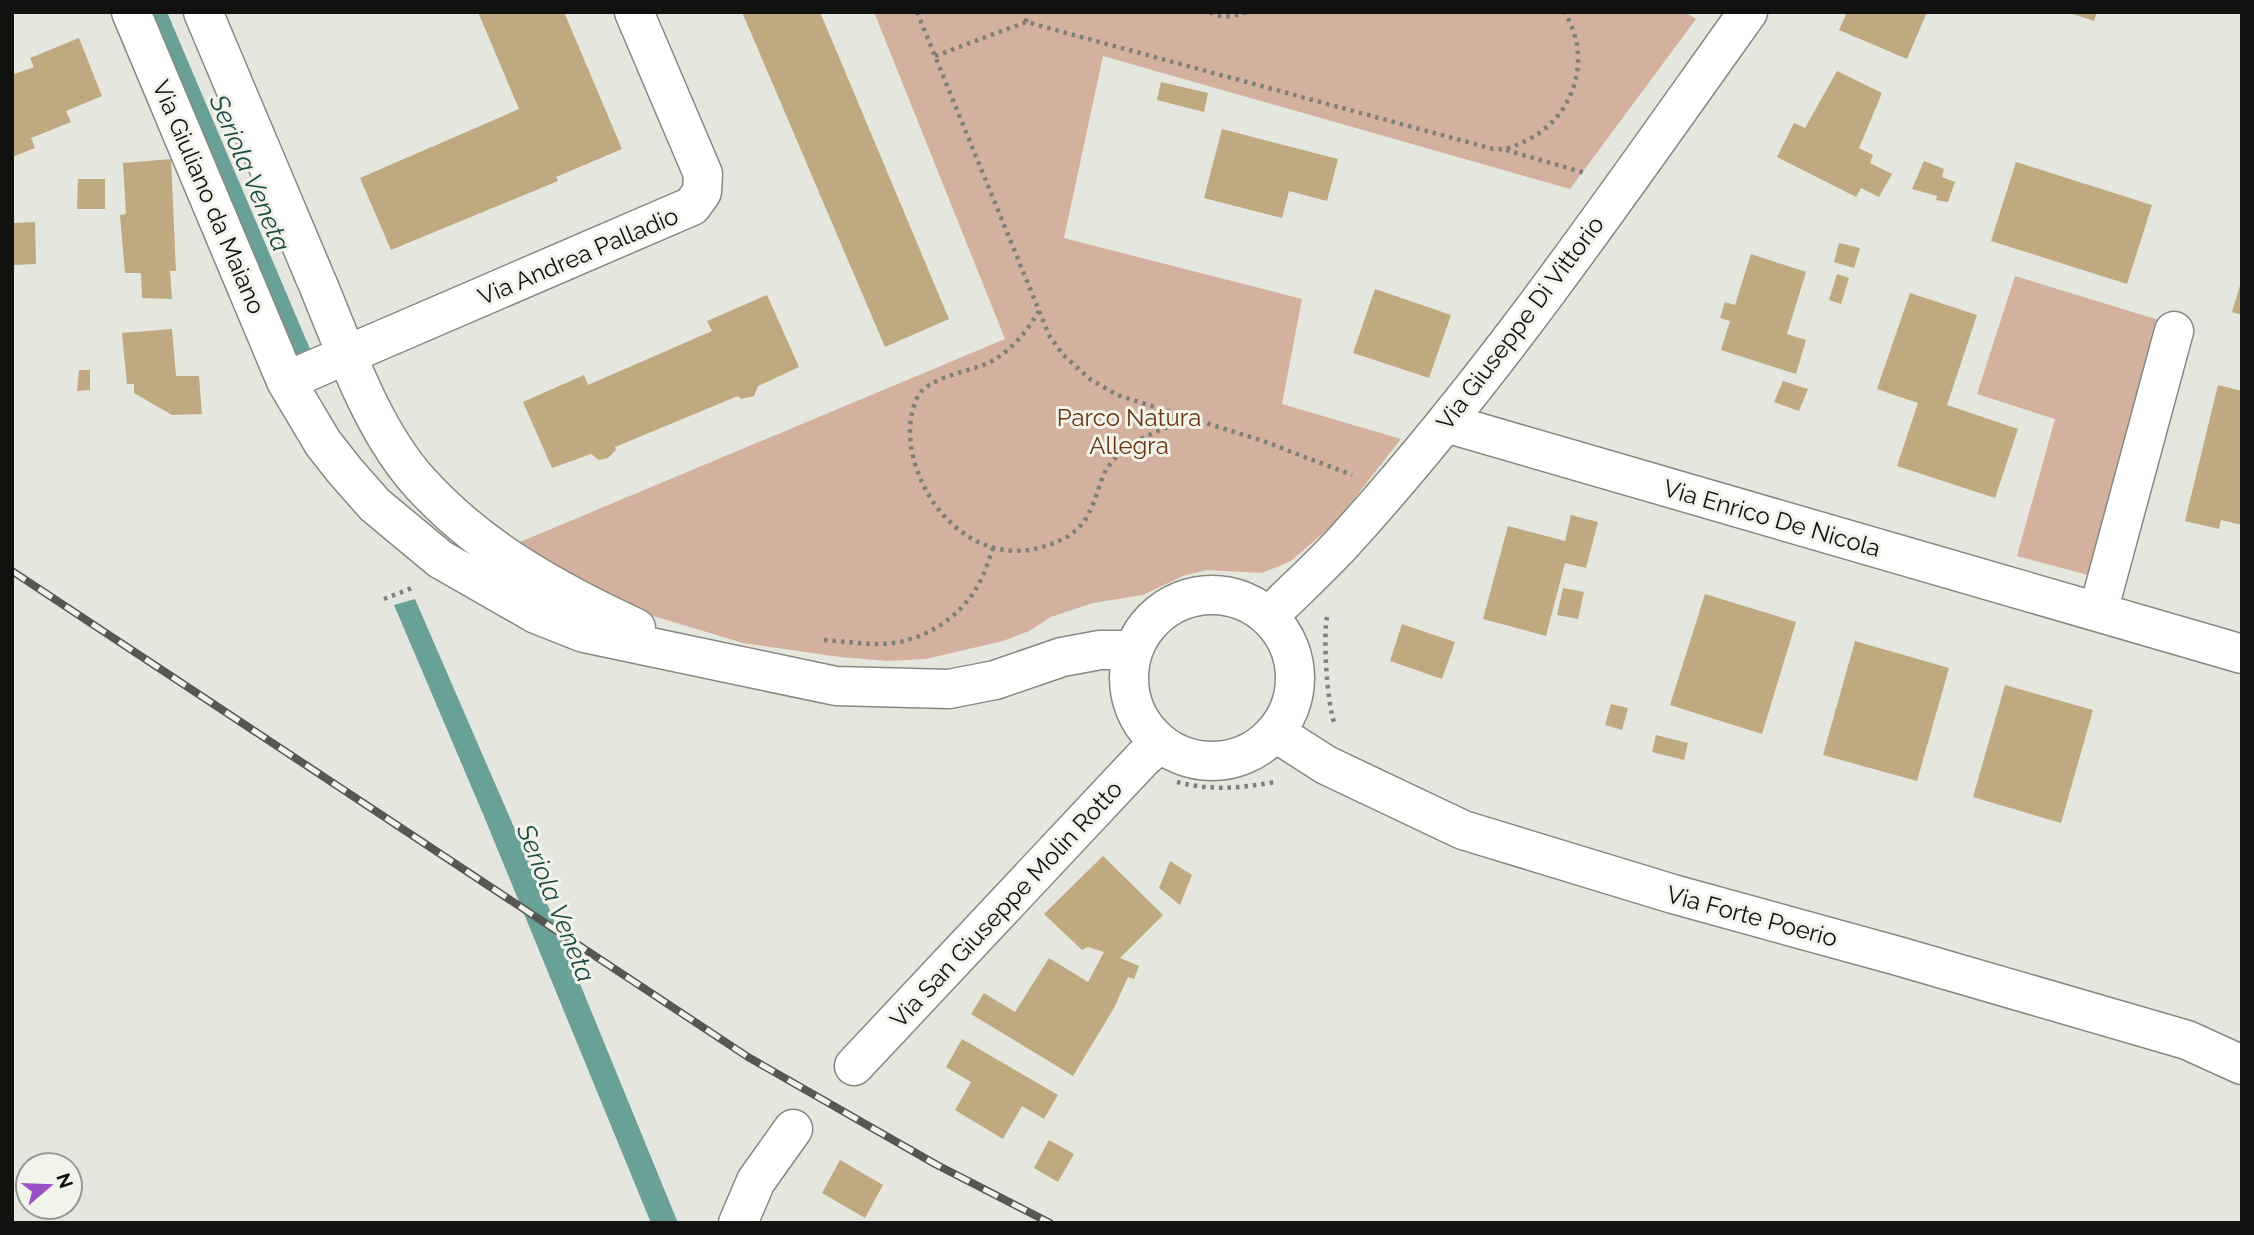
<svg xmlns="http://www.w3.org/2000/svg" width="2254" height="1235" font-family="Raleway,sans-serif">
<rect width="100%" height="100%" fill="#e5e7df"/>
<path fill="#d4b19e" d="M874,12H1685L1696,19L1570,189L1103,56L1064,238L1302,299L1282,404L1401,439L1335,523L1291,561L1262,573L1207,570L1183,576L1143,595L1093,603L1051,617L1029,631L1003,641L926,659L887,661L840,657L743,643L650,615L508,547L1005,339Z
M2015,276L2162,321L2088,575L2017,556L2055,419L1977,394Z"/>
<path fill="#69a098" d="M149,12H167L310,349L294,356Z
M415,599L549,908L678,1223H651L483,814L394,605Z"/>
<path fill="#bea981" d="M478,12H564L622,149L556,177L558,181L391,250L360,178L519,109Z
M742,12H820L949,319L885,347Z
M1847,12H1927L1907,59L1839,30Z
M2067,12H2097L2094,21Z
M79,38L102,96L66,111L71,122L31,138L35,148L12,157V75L34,67L30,58Z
M1837,71L1882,93L1859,148L1873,155L1870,163L1892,174L1879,197L1861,188L1856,197L1777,157L1794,123L1805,128Z
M1161,82L1208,93L1204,112L1157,100Z
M1222,129L1338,159L1327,201L1289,191L1282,218L1204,198Z
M171,159L176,271H170L172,299L142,298L141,273H125L120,215L126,214L123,163Z
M1924,161L1944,169L1942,177L1955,182L1948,202L1936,200L1937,196L1912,189Z
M2016,162L2152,205L2127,284L1991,241Z
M78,179H105V209H77Z
M35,222L36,264L12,265V223Z
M1839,243L1860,248L1854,268L1834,262Z
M1751,254L1806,272L1787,334L1806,340L1796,374L1721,350L1730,321L1720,318L1725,302L1735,305Z
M1837,274L1849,278L1841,304L1829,300Z
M2241,282H2242V315L2232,312Z
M1375,289L1451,315L1429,378L1353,353Z
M1910,293L1977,315L1947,405L2018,429L1995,498L1897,466L1918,403L1877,389Z
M767,295L799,367L758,386L754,396L741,399L738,396L615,447L616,450L608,458L599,460L591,454L552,468L523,402L584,375L588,385L712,331L707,321Z
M172,329L176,376H199L202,414L172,415L134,393V384H127L122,333Z
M79,370H90V390L77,391Z
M1783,381L1808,389L1799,411L1774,402Z
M2218,385L2242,391V525L2221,520L2219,529L2185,521Z
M1571,515L1598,522L1586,568L1565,563L1546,636L1483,619L1508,526L1565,541Z
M1563,588L1584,592L1578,619L1557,615Z
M1705,594L1796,622L1762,734L1670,705Z
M1402,624L1455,642L1442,679L1390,661Z
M1855,641L1949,668L1917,781L1823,755Z
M2005,685L2093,710L2061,823L1973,797Z
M1611,704L1628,708L1622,730L1605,725Z
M1656,735L1688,743L1684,760L1652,752Z
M1103,856L1163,915L1120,958L1139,966L1134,979L1128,977L1114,1008L1073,1076L971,1014L984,993L1015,1012L1049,958L1088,982L1104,952L1088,947L1082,950L1044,914Z
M1170,861L1192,875L1180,905L1159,888Z
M962,1039L1058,1095L1044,1119L1022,1106L1003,1139L955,1110L971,1082L946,1067Z
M1049,1140L1074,1154L1058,1182L1034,1168Z
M840,1160L883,1185L865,1218L822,1193Z"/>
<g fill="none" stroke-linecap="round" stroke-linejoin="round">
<defs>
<path id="minor" d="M131,12L286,381L323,443L345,471L375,505L440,559L536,614L584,633L836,686L949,689L995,680L1062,657L1100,650H1132
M203,12C242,104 280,195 319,287C346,352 373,432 421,484C480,549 558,592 636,628
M286,381L692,206L702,192L703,174L634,12
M1446,423L2242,654
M1129 678a83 83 0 1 1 166 0a83 83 0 1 1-166 0Z
M2098,612L2174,331
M1269,616C1296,589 1324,564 1348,537C1496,373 1620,191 1748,12
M1276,733L1326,765L1463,830L1673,894L1898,956L2187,1040L2242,1065
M854,1066L1144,757L1161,744
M738,1223L756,1181L793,1129"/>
</defs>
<use href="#minor" stroke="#878981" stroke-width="41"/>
<path stroke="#7f807b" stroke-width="4.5" stroke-dasharray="3.5 5" stroke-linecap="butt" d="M917,12L1049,335L1063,355L1090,379L1117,395L1263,441L1352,475
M1210,12C1222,19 1234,16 1247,12
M1026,22L1027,12
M935,56L1026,22L1493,149C1507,150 1516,146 1529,139C1575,116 1593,56 1564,12
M1506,150L1585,173
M1039,311C1028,330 1012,350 992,361C972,372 927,376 917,398C905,424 910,455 921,480C942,527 987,561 1039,548C1054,544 1071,537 1081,525C1094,510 1097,489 1105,472C1120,444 1161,428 1189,420
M384,599L412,588
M1327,617C1323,638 1327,702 1334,722
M824,640C842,641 860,644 878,644C917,644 953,623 974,592C983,579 988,562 993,548
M1177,782C1211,791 1241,788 1275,782"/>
<use href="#minor" stroke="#fff" stroke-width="38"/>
<defs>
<path id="rail" d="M12,571L748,1057L937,1165L1050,1223"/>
</defs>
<use href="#rail" stroke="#565753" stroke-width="8"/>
<use href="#rail" stroke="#f2f4ec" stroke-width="5" stroke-dasharray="16" stroke-linecap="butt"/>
</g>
<g text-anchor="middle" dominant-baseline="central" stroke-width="6" stroke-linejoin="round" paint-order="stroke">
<g font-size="24" fill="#11110f" stroke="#f2f4ec">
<text transform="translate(209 197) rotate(67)">Via Giuliano da Maiano</text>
<text transform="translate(578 256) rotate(-23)">Via Andrea Palladio</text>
<text transform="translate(1520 323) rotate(-53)">Via Giuseppe Di Vittorio</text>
<text transform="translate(1772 518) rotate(16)">Via Enrico De Nicola</text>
<text transform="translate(1006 904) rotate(-47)">Via San Giuseppe Molin Rotto</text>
<text transform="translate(1752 916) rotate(15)">Via Forte Poerio</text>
</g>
<g font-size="24" fill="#6a3510" stroke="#f2f4ec">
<text x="1129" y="417">Parco Natura<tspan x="1129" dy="28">Allegra</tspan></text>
</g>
<g font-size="26" font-style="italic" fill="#194a44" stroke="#f2f4ec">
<text transform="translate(250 173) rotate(67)">Seriola Veneta</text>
<text transform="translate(556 903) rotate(68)">Seriola Veneta</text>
</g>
</g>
<rect width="2254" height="1235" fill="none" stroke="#11110f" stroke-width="28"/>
<g transform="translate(49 1186) rotate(71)"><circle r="33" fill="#f2f4ec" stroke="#989994" stroke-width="2"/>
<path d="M0-5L12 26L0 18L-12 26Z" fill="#9951c4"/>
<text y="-10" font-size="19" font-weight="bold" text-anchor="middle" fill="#11110f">N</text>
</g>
</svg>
